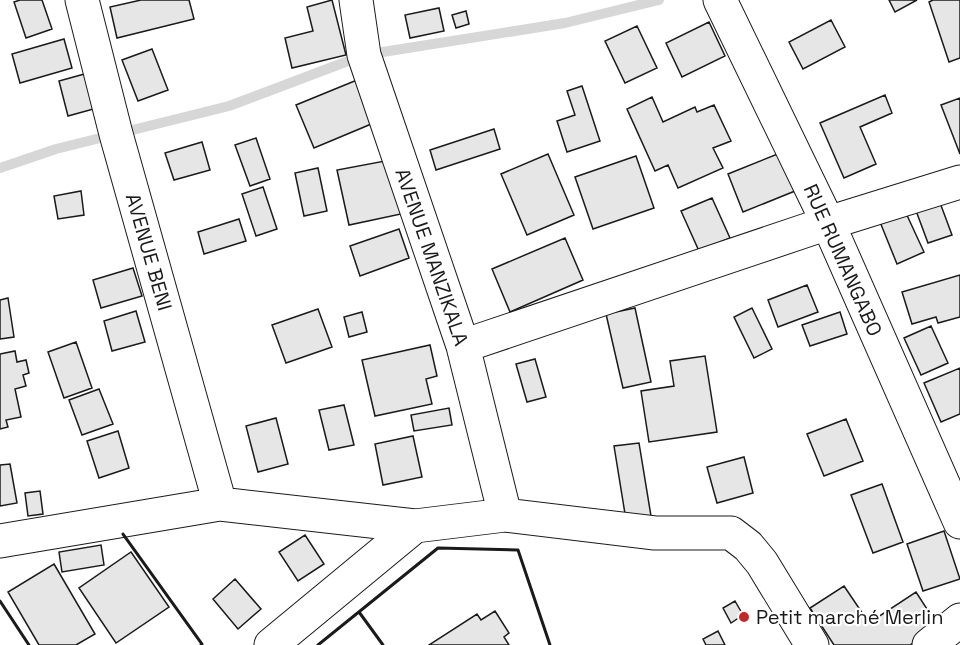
<svg xmlns="http://www.w3.org/2000/svg" width="960" height="645" font-family="'Space Grotesk',sans-serif">
<rect width="100%" height="100%" fill="#fff"/>
<g fill="none" stroke-linecap="round" stroke-linejoin="round">
<path stroke="#d7d7d7" stroke-width="10" d="M0,168L56,149L229,106L364,55L565,23L659,0"/>
</g>
<path fill="#e6e6e6" stroke="#1a1a1a" stroke-width="1.5" d="M20,0H42L52,29L26,38L14,2Z
M141,0H189L194,19L117,38L110,7Z
M332,0L346,55L292,68L285,38L313,31L307,7Z
M889,0H917L895,12Z
M933,0H960V58L949,62L929,2Z
M439,8L444,31L410,38L405,15Z
M466,11L469,24L456,28L452,15Z
M831,20L845,47L803,69L789,42Z
M709,22L725,56L682,77L666,43Z
M637,26L657,68L625,83L605,41Z
M64,39L72,68L20,83L12,54Z
M152,49L168,90L138,101L122,60Z
M88,73L97,108L68,116L59,81Z
M357,80L376,122L314,148L296,105Z
M582,86L600,141L567,152L557,121L575,115L567,91Z
M885,95L892,113L860,127L876,164L844,178L820,123Z
M652,97L663,122L695,107L697,112L714,105L731,141L713,148L723,168L678,188L668,165L655,171L627,109Z
M960,98V154L941,105Z
M494,129L500,149L436,170L430,150Z
M256,138L270,179L250,186L235,145Z
M202,142L210,170L174,180L165,153Z
M780,153L795,191L743,212L728,174Z
M548,154L574,215L527,235L501,174Z
M636,156L654,208L593,229L575,177Z
M390,160L401,214L349,225L337,170Z
M318,168L327,211L304,216L295,173Z
M263,187L277,229L256,236L242,194Z
M81,191L84,215L58,219L54,196Z
M712,198L730,238L699,251L681,211Z
M939,200L952,235L928,243L915,208Z
M905,211L924,252L897,264L880,222Z
M239,219L246,241L204,254L198,232Z
M399,229L409,258L360,276L350,246Z
M565,238L583,280L510,312L492,269Z
M133,268L142,296L101,308L93,280Z
M960,275V317L938,323L936,317L912,324L902,292Z
M807,285L818,312L778,327L768,300Z
M8,298L14,337L0,339V300Z
M635,308L651,382L623,388L606,314Z
M752,308L772,349L754,358L734,317Z
M318,309L332,347L286,363L272,325Z
M136,311L145,342L112,351L104,321Z
M362,312L367,332L349,337L344,317Z
M840,312L847,334L810,346L802,325Z
M931,326L948,363L921,375L904,338Z
M76,342L92,388L64,398L48,352Z
M430,345L437,376L426,379L432,404L375,416L362,360Z
M15,351L17,362L26,360L29,373L23,375L26,386L15,389L21,417L6,420L8,427L0,429V354Z
M705,356L717,432L649,442L641,391L674,386L670,361Z
M535,359L546,397L527,402L516,364Z
M960,368V414L941,422L924,383Z
M99,389L113,424L82,435L69,400Z
M344,405L354,445L329,450L319,410Z
M449,408L452,425L414,431L411,415Z
M276,418L288,464L258,472L246,426Z
M846,419L863,461L824,476L807,434Z
M118,431L129,468L99,478L87,441Z
M413,436L422,477L383,485L375,444Z
M639,443L651,516L626,520L614,446Z
M744,457L753,493L717,503L707,467Z
M10,464L17,503L0,506V465Z
M882,484L903,542L873,553L851,495Z
M40,491L43,514L28,516L25,493Z
M944,531L960,579L923,591L907,544Z
M305,535L324,564L298,581L279,552Z
M101,545L104,565L62,572L59,552Z
M131,552L169,607L116,643L79,588Z
M54,564L95,634L76,645H39L8,592Z
M235,579L261,609L238,629L213,599Z
M844,586L869,623L916,592L938,626L910,645H834L810,608Z
M735,601L743,615L731,623L723,608Z
M495,611L509,633L504,637L509,645H429L477,614L481,620Z
M718,631L725,645H706L703,639Z"/>
<g fill="none" stroke-linecap="round" stroke-linejoin="round">
<defs>
<path id="minor" d="M82,0L116,134L220,504
M356,0L364,55L463,346L505,515
M720,0L828,223L960,522
M463,346L828,223L960,182
M0,541L220,504L415,526L505,515L655,533H731L748,546L762,563L812,645
M271,645L415,526
M929,645L960,620"/>
</defs>
<use href="#minor" stroke="#1a1a1a" stroke-width="35"/>
<use href="#minor" stroke="#fff" stroke-width="33"/>
<path stroke="#1a1a1a" stroke-width="3" d="M123,534L202,644L201,645
M0,601L29,645
M359,612L383,645
M318,645L438,548L518,550L550,645"/>
</g>
<circle fill="#c62828" stroke="#fff" stroke-width="2" cx="744" cy="617" r="6"/>
<g text-anchor="middle" dominant-baseline="central" stroke-width="4.5" stroke-linejoin="round" paint-order="stroke">
<g font-size="20" fill="#1a1a1a" stroke="#fff">
<text transform="translate(149 252) rotate(74)">AVENUE BENI</text>
<text transform="translate(432 257) rotate(71)">AVENUE MANZIKALA</text>
<text transform="translate(843 260) rotate(66)">RUE RUMANGABO</text>
</g>
<g font-size="20" fill="#1a1a1a" stroke="#fff" text-anchor="start">
<text x="756" y="617">Petit marché Merlin</text>
</g>
</g>
</svg>
